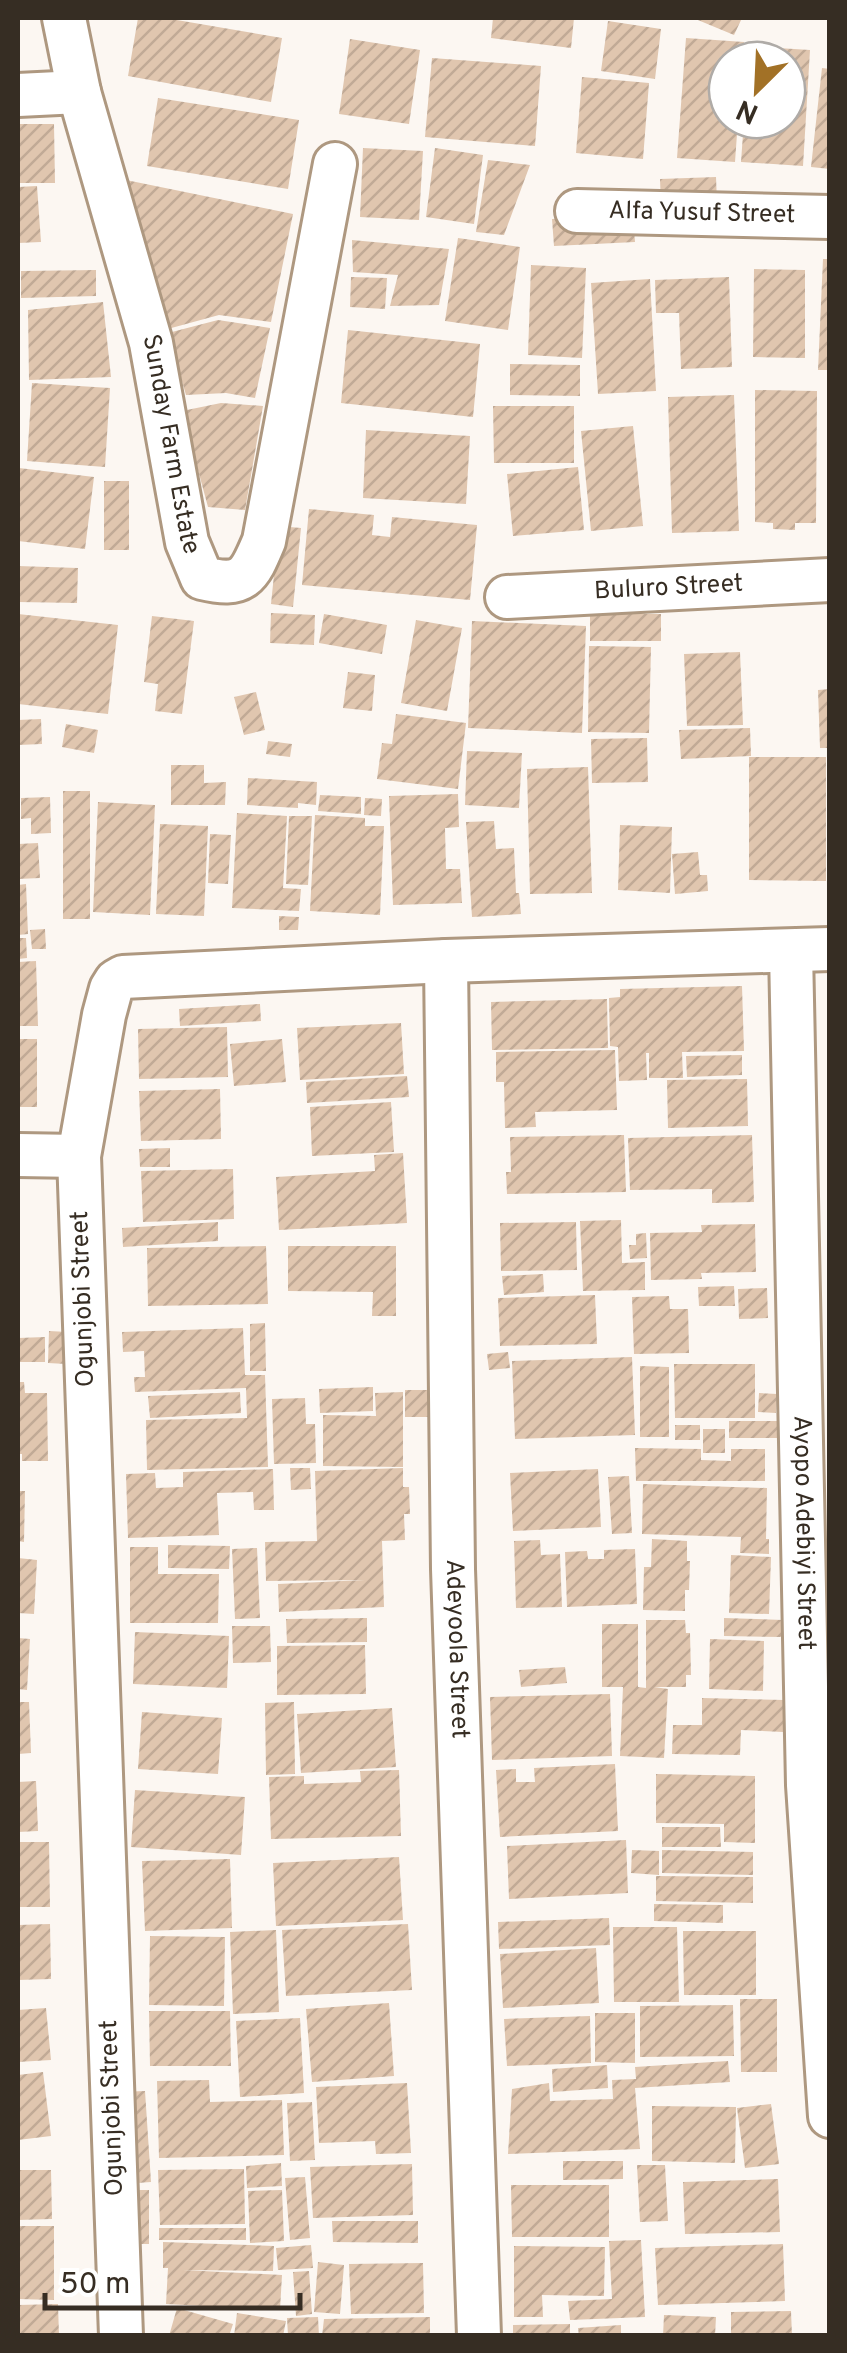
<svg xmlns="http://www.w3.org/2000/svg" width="847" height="2353" font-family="Overpass,sans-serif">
<defs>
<pattern id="building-hatch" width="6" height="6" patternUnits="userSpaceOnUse" patternTransform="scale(2.5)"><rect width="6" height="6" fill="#e0c6af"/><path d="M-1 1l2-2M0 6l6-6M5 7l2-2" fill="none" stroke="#c1aa96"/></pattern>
</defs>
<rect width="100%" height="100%" fill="#fcf7f2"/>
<path fill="url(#building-hatch)" d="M138,18H165L282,38L271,102L128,76Z
M493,18H574L571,48L491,38Z
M693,18H742L734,35Z
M608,21L661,29L655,79L601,71Z
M686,38L744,42L742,60H727V120H738L735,162L677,158Z
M350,39L420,50L409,124L339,114Z
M748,46L810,50L803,166L741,162L744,120H787V60H747Z
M432,58L541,66L535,146L425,137Z
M822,68L830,69V169L811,167Z
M582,77L649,83L643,159L576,153Z
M158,98L299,120L288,189L147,166Z
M18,124H54L55,183H18Z
M363,148L423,151L419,220L360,217Z
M435,148L483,155L474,224L426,217Z
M488,160L530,165L504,235L476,232Z
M716,177L717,202L661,205L660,179Z
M126,180L293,214L271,322L219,315L164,330Z
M37,186L41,242L18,243V187Z
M633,216L635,242L554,246L552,219Z
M458,238L520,247L508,330L445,321Z
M352,240L449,249L439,305L390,306L398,275L353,272Z
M823,259H830V370H818Z
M531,265L586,268L582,358L528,355Z
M754,269L805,270V358L753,357Z
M96,270V296L21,298V271Z
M351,277L387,278L385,309L350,307Z
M729,277L732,367L681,369L679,313H656L655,280Z
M650,279L656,391L598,394L591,283Z
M103,302L111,377L29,380L28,310Z
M218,320L270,328L255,398L226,393L186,395L168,333Z
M348,330L480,344L473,417L341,403Z
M510,364L580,365V396L510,395Z
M32,383L110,388L105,467L27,461Z
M755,390L817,391L816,523H795V530L773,529V523L755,522Z
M734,395L739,531L672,533L668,397Z
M221,403L263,406L245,510L208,507L182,411Z
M493,406H574V463H494Z
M633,426L643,526L591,531L581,431Z
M366,430L470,436L466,504L363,498Z
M578,467L584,530L513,536L507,474Z
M19,468L94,477L85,549L18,541Z
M104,481H129V550H104Z
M309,509L374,515L372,535L390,537L392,517L477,525L470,600L302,585Z
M279,526L301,528L293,607L271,604Z
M18,566L78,568L77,603L18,602Z
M271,613L315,615L314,645L270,643Z
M18,614L118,625L108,714L18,704Z
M324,614L387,625L382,654L319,643Z
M590,614H661V641H590Z
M152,616L194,621L182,714L155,711L158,684L144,682Z
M416,620L462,628L447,711L401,703Z
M472,621L586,626L582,733L468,728Z
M589,646L651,647L649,733L588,732Z
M740,652L743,725L687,726L684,654Z
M348,672L375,675L372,711L343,708Z
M830,689V748H820L818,690Z
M256,692L265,730L244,735L234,697Z
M396,714L466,723L458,789L377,779L382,743L392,744Z
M41,719L42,744L18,745V720Z
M66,724L98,730L94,753L62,747Z
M750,728L751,756L681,759L679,730Z
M647,738L648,782L592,783L591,739Z
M268,741L292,744L290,757L266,754Z
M467,751L522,753L519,808L465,805Z
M749,757H826V881L749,880Z
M171,765H204V783L226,782L225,805H171Z
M588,767L592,893L530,894L527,769Z
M248,778L317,782L316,805L298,803V808L247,805Z
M63,791H90V919H63Z
M458,794L459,827L445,828L446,869H460L462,903L393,905L389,796Z
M320,795L361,797V814L318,811Z
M50,797L51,833L31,834V818L21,819V798Z
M365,798L382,799L381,816L364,815Z
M98,802L155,805L150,915L93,912Z
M237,813L287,816L283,888L301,889L299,911L232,908Z
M315,815L365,818V826H384L380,915L310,911Z
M289,816H312L308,885L286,884Z
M494,821L496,849L514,848L516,893H519L521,914L472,917L466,822Z
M160,824L208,826L204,916L156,914Z
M620,825L672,827L670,893L618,890Z
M210,834L231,835L228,884L208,883Z
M38,843L40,878L18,879V844Z
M698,852L700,875H707L708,891L675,894L672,854Z
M26,884L28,934L18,935V885Z
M279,916L299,917L298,930H279Z
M45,929L46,949H32L30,930Z
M18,938H26L27,958L18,959Z
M36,961L38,1026H18V962Z
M742,986L744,1051L682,1052L683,1078H649V1053H646L647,1080L619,1081L618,1047L610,1046L609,998L620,997V989Z
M607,999L608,1048L492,1050L491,1002Z
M260,1004L261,1021L180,1026L179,1009Z
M401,1023L404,1074L300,1080L297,1028Z
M227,1027L228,1077L139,1079L138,1029Z
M18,1039H37V1107H18Z
M282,1039L286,1082L234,1086L230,1044Z
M615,1050L617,1110L535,1112L536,1127L505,1128L504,1082H496V1052Z
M742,1055V1075L687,1077L686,1056Z
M407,1076L409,1097L307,1103L306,1082Z
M747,1079L748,1126L668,1128L667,1080Z
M220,1089L221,1139L141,1141L139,1091Z
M391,1102L394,1152L312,1156L310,1107Z
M624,1135L626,1192L507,1194L506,1172H511L510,1137Z
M752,1135L754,1202L712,1203V1189L630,1190L628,1138Z
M170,1148V1167H140L139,1149Z
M403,1153L407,1223L279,1230L276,1177L375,1171L374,1155Z
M233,1169L234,1219L143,1222L141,1171Z
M621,1220L622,1263L645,1262V1290L583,1291L580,1221Z
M218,1222V1241L123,1247L122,1228Z
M576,1222L577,1270L501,1271L500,1223Z
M755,1224L756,1272L701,1273L702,1279L651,1280L650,1233L702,1232L701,1225Z
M646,1233L647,1258L630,1259L629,1245H636V1234Z
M266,1246L268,1304L148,1306L147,1248Z
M288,1246H396V1316H372L373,1292L288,1291Z
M543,1274L544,1292L504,1295L502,1276Z
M734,1286L735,1306H699L698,1287Z
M767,1288L768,1318L739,1319L738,1289Z
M595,1295L597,1344L500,1346L498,1298Z
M669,1296L670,1309H688L689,1353L634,1354L632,1297Z
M265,1323L266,1371H250V1324Z
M243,1328L245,1375H265L268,1467L147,1470L146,1420L247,1418L246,1388L135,1392L134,1377H145L144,1351L123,1352L122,1332Z
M49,1331L68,1332L66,1364L48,1363Z
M45,1337V1362H18V1338Z
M508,1352L510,1368L489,1370L487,1354Z
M632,1357L635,1435L515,1439L512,1361Z
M674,1364H755V1418H675Z
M640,1366L669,1367V1437H640Z
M18,1382H24L25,1393H47L48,1461H22V1454H18Z
M373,1387V1411L320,1413L319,1389Z
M405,1390H430V1417H405Z
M240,1392L241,1413L150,1418L148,1396Z
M403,1392V1467L323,1466V1415L376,1416L375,1393Z
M759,1393L777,1394L776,1413L758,1412Z
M305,1398L306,1424H315L316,1463L274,1464L272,1399Z
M729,1421H779V1438H729Z
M675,1425H700V1440H675Z
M703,1429H725V1453H703Z
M635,1448L701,1449V1460L731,1461V1449H765V1481H636Z
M290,1468H310L311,1489L291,1490Z
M403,1468V1487H409L410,1514H404L405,1540L382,1541L384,1607L279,1612L278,1584L365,1580L266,1581L265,1542L317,1541L315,1471Z
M273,1469L274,1510H254L253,1492L217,1493L219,1535L128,1538L126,1474L155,1473L156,1488L183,1487V1472Z
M598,1469L601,1527L513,1531L510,1473Z
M629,1476L632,1533L612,1534L608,1477Z
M643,1484L767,1488L766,1539H769V1554L740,1553L741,1537L642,1534Z
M18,1491H25L24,1542L18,1541Z
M652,1539L687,1541V1561H690L689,1590H685V1611L643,1610L644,1567H651Z
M540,1540L541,1555L560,1554L562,1607L516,1608L514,1541Z
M168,1545L230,1546L229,1569L168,1568Z
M130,1547H158V1574H219L218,1623H130Z
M257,1548L260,1618L235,1619L232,1549Z
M635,1549L637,1604L567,1607L565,1552L587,1551L588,1559H604V1550Z
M731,1555L771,1557L769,1614L729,1613Z
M18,1558L37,1560L34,1614L18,1613Z
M367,1618V1642L287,1643L286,1619Z
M724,1618L783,1620L782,1637L724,1636Z
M646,1620H685L686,1633H690L691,1675H686V1687H654L668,1689L664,1758L620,1756L623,1687H602V1624H638V1687L646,1688Z
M232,1626H270L271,1662L233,1663Z
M135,1632L229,1636L227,1688L133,1684Z
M18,1638L30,1639L27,1690L18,1689Z
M710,1639L764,1641L763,1691L709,1689Z
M365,1645L366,1694L277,1695V1646Z
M565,1667L567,1683L521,1687L519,1670Z
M610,1694L612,1756L492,1760L490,1697Z
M702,1698L784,1700L783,1732L741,1730L740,1755L672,1754L673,1725H702Z
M18,1702H29L31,1753L18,1754Z
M294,1702L295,1774L266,1775L265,1703Z
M392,1708L396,1767L301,1773L297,1714Z
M142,1712L222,1718L218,1774L138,1769Z
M615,1764L618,1831L500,1837L496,1770L516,1769V1782H535L534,1768Z
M399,1770L401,1836L271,1839L269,1777L304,1776V1784L361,1782L360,1771Z
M656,1774L755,1776V1843L724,1842V1824L656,1823Z
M36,1781L38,1831L18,1832V1782Z
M135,1790L245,1797L241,1855L131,1847Z
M662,1827H720L721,1847H662Z
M626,1840L628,1893L509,1899L507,1846Z
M18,1842H49L50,1907H18Z
M632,1850L659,1851V1875L631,1873Z
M662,1850L753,1852V1875L662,1873Z
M399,1857L403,1920L276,1926L273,1863Z
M230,1859L232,1928L145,1931L142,1861Z
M656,1876L753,1877V1903L656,1901Z
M654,1904L723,1905V1923L654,1921Z
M609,1918L610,1945L499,1949L498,1922Z
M50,1924L51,1979L18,1980V1925Z
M408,1924L412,1990L286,1996L282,1930Z
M613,1927H677L679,2002H614Z
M276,1930L279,2012L233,2014L230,1932Z
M683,1931H756V1995H684Z
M150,1936L225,1937L224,2006L149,2005Z
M596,1948L599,2003L503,2008L500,1954Z
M740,1999H777V2072H741Z
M389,2003L394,2076L312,2082L306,2009Z
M733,2005L734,2056L640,2057V2006Z
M46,2008L51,2060L18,2062V2010Z
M149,2011H230L231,2066H150Z
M595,2013H635V2063L595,2062Z
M590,2016L591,2063L507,2066L504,2019Z
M300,2018L304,2093L240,2097L236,2021Z
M728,2061L730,2082L635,2088L640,2149L508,2154L512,2089L549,2083L550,2101L613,2099L612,2080L636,2079L635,2067Z
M607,2065L608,2088L553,2092L552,2069Z
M43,2072L51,2136L18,2140V2075Z
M209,2080L210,2102L282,2100L284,2155L159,2158L157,2081Z
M407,2083L411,2153L376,2154L375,2141L319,2143L316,2087Z
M145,2091L151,2182L124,2184L118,2092Z
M312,2102L315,2160L290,2161L287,2103Z
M771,2104L779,2164L745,2168L737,2108Z
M652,2106L736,2107L735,2163L652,2161Z
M563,2161H623V2179L563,2180Z
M281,2163L282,2186L247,2188L246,2166Z
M412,2164L413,2215L313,2218L310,2167Z
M637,2165H665L668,2221L640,2222Z
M244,2169L245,2224L160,2225L158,2170Z
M18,2170H51L52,2219L18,2220Z
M305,2177L310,2238L290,2240L285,2178Z
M778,2179L780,2232L685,2234L683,2182Z
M511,2185H609V2237H512Z
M128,2190H149V2244H128Z
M282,2190L284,2241L250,2243L248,2191Z
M332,2221H418V2243L333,2242Z
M18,2226H54V2300L18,2299Z
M159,2228H246V2240H159Z
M641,2240L645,2317L570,2320L568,2301L612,2299L609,2241Z
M163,2242L274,2246L273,2271L183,2270L282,2275L280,2310L166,2304L168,2268H163Z
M783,2244L785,2301L658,2305L655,2248Z
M311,2245L313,2268L278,2270L276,2248Z
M514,2246L605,2247L604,2296L542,2295L543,2317H514Z
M318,2262L344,2265L340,2314L314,2312Z
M423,2263L424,2313L351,2314L349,2264Z
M309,2271L312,2314L296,2316L293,2272Z
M58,2304L59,2336H18V2305Z
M177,2308L233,2324L229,2336H169Z
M791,2311L792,2336H731V2312Z
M237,2313L286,2321L283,2336H234Z
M664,2315L716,2317L715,2336H663Z
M318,2317L319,2336H288L287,2318Z
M430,2317V2336H322L324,2319Z
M570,2324V2336H513V2325Z
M621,2325V2336H579L578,2328Z"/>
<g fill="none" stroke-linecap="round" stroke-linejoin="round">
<defs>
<g id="minor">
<path id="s1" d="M64,18L79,92L151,343L187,542L202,578C244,588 249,577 264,541L335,164"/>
<path d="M18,95L79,92"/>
<path id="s2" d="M577,211L830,217"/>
<path id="s3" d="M507,597L830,580"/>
<path id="s4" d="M791,951L808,1785L830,2116"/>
<path id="s5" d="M446,961L453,1569L479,2336"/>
<path d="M18,1155L79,1156"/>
<path d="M121,2336L79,1156L104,1015L111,989L116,981L123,977L446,961L830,949"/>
</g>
</defs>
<use href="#minor" stroke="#ae9880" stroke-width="48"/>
<use href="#minor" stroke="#fff" stroke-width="42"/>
</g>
<g text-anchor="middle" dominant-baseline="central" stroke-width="8" stroke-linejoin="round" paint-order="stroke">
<g font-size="25" fill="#362d23" stroke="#fff">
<text stroke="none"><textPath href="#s2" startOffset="125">Alfa Yusuf Street</textPath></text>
<text stroke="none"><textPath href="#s1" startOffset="440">Sunday Farm Estate</textPath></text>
<text stroke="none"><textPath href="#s3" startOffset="162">Buluro Street</textPath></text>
<text transform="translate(84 1299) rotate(-92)">Ogunjobi Street</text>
<text stroke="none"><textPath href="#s4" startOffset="582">Ayopo Adebiyi Street</textPath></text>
<text stroke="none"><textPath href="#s5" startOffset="688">Adeyoola Street</textPath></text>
<text transform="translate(113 2108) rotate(-92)">Ogunjobi Street</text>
</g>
</g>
<rect width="847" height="2353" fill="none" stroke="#362d23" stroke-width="40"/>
<g transform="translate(757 90) rotate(204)"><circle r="48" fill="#ffffff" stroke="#afaba7" stroke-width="2.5"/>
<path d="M0-8L18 38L0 25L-18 38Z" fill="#a27126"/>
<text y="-15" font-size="28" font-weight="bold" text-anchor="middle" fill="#362d23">N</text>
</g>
<path d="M45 2293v15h255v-15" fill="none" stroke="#362d23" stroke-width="5"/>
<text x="60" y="2293" font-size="30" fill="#362d23" stroke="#ffffff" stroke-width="8" paint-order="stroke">50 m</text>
</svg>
